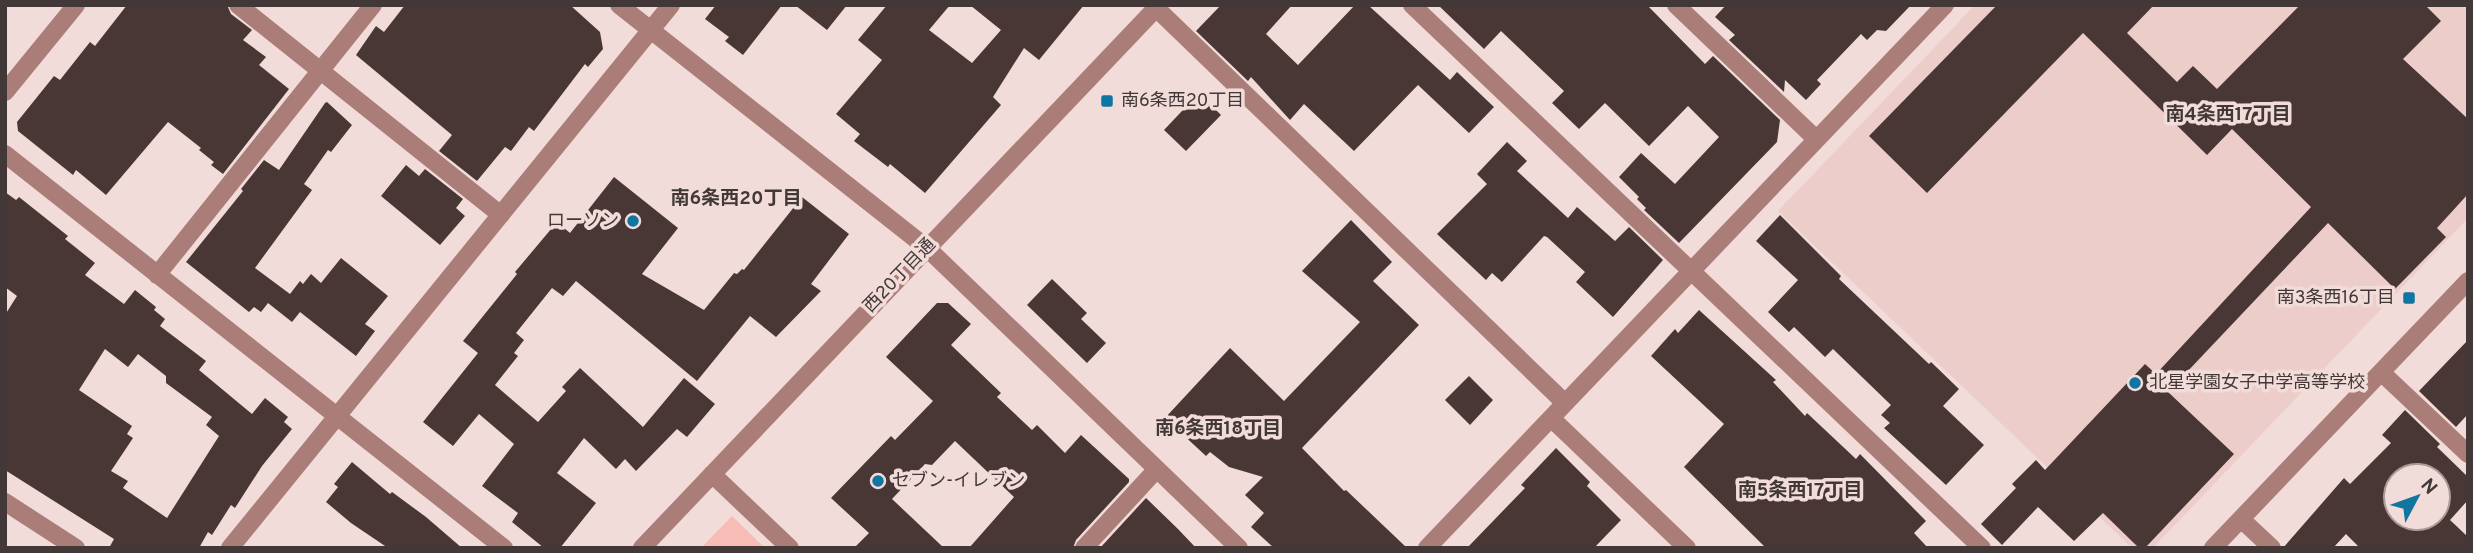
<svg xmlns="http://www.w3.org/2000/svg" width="2473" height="553" font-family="Overpass,'Noto Sans JP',sans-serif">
<rect width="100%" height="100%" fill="#f2dcd9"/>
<path fill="#eccdca" d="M1975,5H2468V218L2153,548H2132L1778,211Z"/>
<path fill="#f7bcb6" d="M732,516L765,548H701Z"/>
<path fill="#493735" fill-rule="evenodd" d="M127,5H227L231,14L252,30L243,40L266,57L259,65L289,89L223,174L211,165L214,162L199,150L201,148L168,122L106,195L76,170L73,175L18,131L17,122L54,76L60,80L90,42L95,46Z
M405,5H570L600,32L603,49L588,67L585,64L534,131L529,127L511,151L505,147L477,181L439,151L452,135L356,55L376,26L384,32Z
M716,5H782L743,55L725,41L729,37L705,19Z
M795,5H847L827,30Z
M887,5H950L929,30L972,63L1001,30L970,5H1084L1039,60L1024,48L993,97L1001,105L925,193L890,164L888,167L854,141L860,134L836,114L882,60L858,40Z
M1221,5H1292L1266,34L1298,65L1355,5H1368L1450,80L1457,72L1494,107L1469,133L1418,85L1354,151L1304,104L1290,120L1251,77L1248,81L1196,31Z
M1438,5H1647L1705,64L1713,56L1780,120L1777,142L1679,243L1644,210L1646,208L1637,199L1639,197L1619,177L1641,153L1675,184L1719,137L1688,106L1649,146L1605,103L1579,129L1552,103L1564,91L1501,31L1484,49Z
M1726,5H1911L1886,31L1877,30L1867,40L1861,34L1817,80L1821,84L1806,100L1785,80L1784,92L1729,40L1735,35L1715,17Z
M1997,5H2154L2127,33L2177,82L2193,66L2217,89L2300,5H2425L2441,21L2403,59L2468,119V194L2437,228L2446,237L2395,289L2328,223L2168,392L2234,454L2145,548H2139L2103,513L2074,541L2038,507L2002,545L1981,524L2016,488L2012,484L2036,460L2045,470L2145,364L2156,374L2311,207L2232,129L2207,155L2083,33L1927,193L1869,136Z
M1199,93L1221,115L1186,151L1164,130Z
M327,102L352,125L331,152L328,150L304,184L312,190L255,268L290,294L300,281L303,284L311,274L321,283L341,258L388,296L365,324L375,331L356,356L300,312L292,322L268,303L261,312L254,307L249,312L186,262L243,191L241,189L264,160L279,170L325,103Z
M1507,142L1527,161L1517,171L1568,218L1577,207L1615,241L1629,227L1663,260L1613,317L1576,282L1585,272L1547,237L1544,236L1502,282L1492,273L1486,280L1437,234L1487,184L1477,174Z
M406,165L419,176L425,169L463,199L456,208L465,216L440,245L381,196Z
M614,177L678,228L642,274L704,310L734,273L737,274L742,269L744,270L802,197L849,234L811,284L821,291L776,337L750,316L697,381L576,281L563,296L552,288L516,333L524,340L514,353L518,356L495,385L538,422L566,391L562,387L580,368L643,427L684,378L715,404L687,437L677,429L636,471L625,459L616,469L584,438L557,473L596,503L560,548H544L512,522L518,513L482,486L514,444L479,414L453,446L423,422L478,353L463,341L517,274L515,272L557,222L570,233Z
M5,192L16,200L19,197L68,236L65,239L95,263L85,275L124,304L135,290L156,307L154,310L165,319L160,326L206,361L199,370L252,414L265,398L288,417L284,422L292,429L262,466L235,508L231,505L212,535L208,532L199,548H109L114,539L5,470V315L17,296L5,287ZM105,349L128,367L138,354L166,376V383L212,417L206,425L219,436L167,518L123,488L128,481L111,471L133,438L127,434L132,426L79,390Z
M1780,215L1841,276L1839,279L1929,364L1931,362L1959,389L1943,406L1984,445L1946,485L1884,428L1890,423L1881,415L1891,405L1833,349L1825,357L1794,327L1789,332L1768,312L1798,280L1756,241Z
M1351,220L1392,262L1373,281L1419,325L1302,448L1344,491L1346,490L1407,548H1274L1251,527L1264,513L1245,495L1263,477L1229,467L1210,452L1206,456L1165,418L1230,348L1284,401L1360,322L1302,271Z
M1052,279L1087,313L1081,319L1106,343L1087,363L1027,305Z
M937,303H948L971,324L951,345L1001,393L997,397L1032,430L1037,425L1065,453L1081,435L1129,479V482L1076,540L1073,548H969L1014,497L955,441L932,465L925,464L892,499L944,548H854L869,533L831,498L891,436L895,440L933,401L886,357Z
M1699,310L1776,380L1773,382L1805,416L1807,413L1856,459L1860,454L1926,521L1914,533L1928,548H1766L1684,467L1724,424L1651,356L1675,329L1678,333Z
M2468,340V414L2456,427L2419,391Z
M1469,376L1493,400L1470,425L1445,400Z
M2405,410L2440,444L2437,447L2468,477V500L2450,520L2468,537V548H2360L2346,534L2333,548H2283L2344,478L2350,484L2391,443L2382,435ZM2396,476H2438V518H2396Z
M1556,448L1590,482L1587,486L1621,520L1594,548H1467L1525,488L1521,485Z
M352,462L390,494L392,492L426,517L462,548H388L351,523L326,502L338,487L334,484Z
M1146,498L1178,529L1196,548H1100Z"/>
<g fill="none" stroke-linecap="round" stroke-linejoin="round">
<path stroke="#ab7d78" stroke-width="18" d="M238,5L501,215
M619,5L927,248L1239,548
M1412,5L1982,548
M1676,5L1816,139
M1156,8L1565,403
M5,92L76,5
M5,154L504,548
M157,275L373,5
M2381,372L2468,454
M1551,418L1687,548
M712,474L790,548
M5,502L76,548
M2241,519L2272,548
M230,548L671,5
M642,548L1159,5
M1084,548L1157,469
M1427,548L1945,5
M2213,548L2468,281"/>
</g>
<g fill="#1075a1" stroke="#f2dcd9" stroke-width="2.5">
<rect x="1100" y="94" width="14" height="14" rx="3.5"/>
<circle cx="633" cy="221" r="7"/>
<rect x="2402" y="291" width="14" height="14" rx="3.5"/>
<circle cx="2135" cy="383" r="7"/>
<circle cx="878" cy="481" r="7"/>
</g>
<g text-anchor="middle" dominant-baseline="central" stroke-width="7" stroke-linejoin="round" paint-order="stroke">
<g font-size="18" fill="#413837" stroke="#f2dcd9" text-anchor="start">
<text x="1121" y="101">南6条西20丁目</text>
<text x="619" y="221" text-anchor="end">ローソン</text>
<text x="2395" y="298" text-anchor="end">南3条西16丁目</text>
<text x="2149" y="383">北星学園女子中学高等学校</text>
<text x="892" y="481">セブン-イレブン</text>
</g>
<g font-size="18" fill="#413837" stroke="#f2dcd9">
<text transform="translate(900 276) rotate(-46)">西20丁目通</text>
</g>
<g font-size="19" font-weight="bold" fill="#413837" stroke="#f2dcd9">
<text x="2228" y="115">南4条西17丁目</text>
<text x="736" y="199">南6条西20丁目</text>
<text x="1218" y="429">南6条西18丁目</text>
<text x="1800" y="491">南5条西17丁目</text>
</g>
</g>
<rect width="2473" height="553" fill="none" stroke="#413837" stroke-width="14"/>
<g transform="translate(2417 497) rotate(49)"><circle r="33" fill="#f2dcd9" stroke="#ab9a98" stroke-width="2"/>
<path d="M0-5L12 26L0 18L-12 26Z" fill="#1075a1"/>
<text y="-10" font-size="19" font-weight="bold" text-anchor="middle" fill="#413837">N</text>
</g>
</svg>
